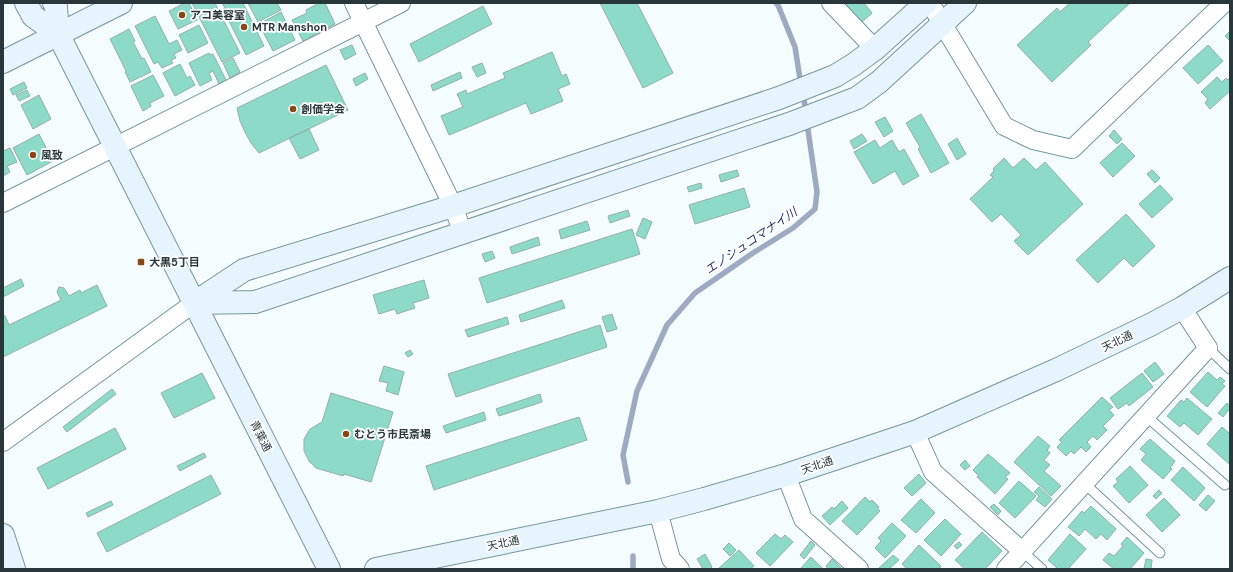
<svg xmlns="http://www.w3.org/2000/svg" width="1233" height="572" font-family="'DM Sans','Noto Sans JP',sans-serif">
<rect width="100%" height="100%" fill="#f5fcfd"/>
<g fill="none" stroke-linecap="round" stroke-linejoin="round">
<path stroke="#9ea9c2" stroke-width="5.5" d="M776,3L778,5L795,47L801,85
M803,93L806,112
M628,482L623,455L637,391L667,325L695,293L753,253L793,228L815,209L817,192L807,123
M633,569V556"/>
</g>
<path fill="#8edac8" stroke="#8fb0a8" d="M185,3H189L197,20L178,29L169,11Z
M192,3H215L240,53L222,62Z
M222,3H243L264,46L246,55L223,9L225,8Z
M248,3H277L281,10L258,22Z
M319,3H325L335,24L303,41L292,20L307,13L306,10Z
M600,3H637L673,73L643,88Z
M841,3H864L872,13L860,24Z
M1070,3H1130L1088,42L1091,45L1052,82L1017,45L1057,8L1060,12Z
M483,6L492,24L419,62L410,44Z
M281,12L295,40L273,51L259,24Z
M155,16L169,44L177,40L182,50L174,54L176,58L171,60L173,63L162,68L158,62L154,64L135,26Z
M199,25L208,43L188,53L179,35Z
M129,29L135,41L133,42L142,59L144,58L151,72L130,82L125,72L126,71L110,39Z
M1230,31V41L1225,36Z
M352,45L356,54L345,60L340,50Z
M1208,45L1223,61L1198,84L1183,68Z
M552,52L562,76L566,74L570,84L558,89L563,101L531,114L526,103L449,135L441,116L463,107L457,94L466,90L467,94L505,78L503,73Z
M209,53L210,55L213,54L226,80L219,84L213,71L209,73L212,80L200,86L189,63Z
M233,58L240,72L230,78L223,63Z
M482,63L486,73L477,77L472,67Z
M180,64L187,78L190,76L195,85L175,96L163,73Z
M326,65L348,110L259,153L251,143L245,132L240,121L237,108Z
M460,72L462,78L433,91L431,85Z
M365,73L368,79L356,86L353,79Z
M153,75L164,96L150,103L151,106L143,111L131,86Z
M1217,77L1222,82L1226,78L1228,80L1230,77V91L1210,109L1205,103L1208,99L1201,92Z
M24,82L27,88L13,95L10,89Z
M27,90L30,96L19,101L16,95Z
M39,95L51,119L33,129L21,105Z
M921,114L949,163L931,173L918,149L920,147L906,123Z
M885,117L893,131L884,137L875,122Z
M309,129L319,150L300,159L289,138Z
M1114,130L1122,139L1117,144L1109,136Z
M39,134L53,161L27,175L13,148Z
M862,134L867,141L854,149L850,141Z
M957,138L966,154L957,160L948,144Z
M875,140L880,148L892,140L899,152L904,149L919,176L903,185L895,171L873,184L854,152Z
M1122,143L1135,156L1113,177L1100,163Z
M10,148L17,162L7,166L10,172L3,176V151Z
M1004,158L1013,168L1024,158L1036,170L1045,162L1083,204L1028,255L1014,241L1021,235L1001,214L992,222L970,199L993,177L990,175L994,171L993,169Z
M737,170L739,176L721,182L719,175Z
M1152,170L1160,178L1155,183L1147,174Z
M701,183L702,188L689,192L687,187Z
M1160,185L1173,199L1152,218L1139,204Z
M744,188L750,207L695,224L689,205Z
M628,210L630,216L610,223L608,216Z
M1126,214L1155,246L1133,267L1124,258L1098,283L1076,260Z
M643,218L652,222L645,239L636,235Z
M587,221L590,230L561,239L559,230Z
M632,229L640,254L487,303L479,278Z
M538,237L540,245L512,254L510,247Z
M492,251L495,258L485,262L482,254Z
M21,279L24,286L3,297V288Z
M424,280L429,298L413,303L415,308L397,314L395,309L379,314L373,295Z
M97,285L107,306L3,357V328H4L3,314L5,316L9,325L61,300L57,292L59,287L64,288L69,296L80,290L81,293Z
M562,300L565,308L521,322L519,315Z
M612,314L617,329L607,332L602,317Z
M507,317L509,324L468,337L465,330Z
M600,325L607,347L456,397L448,374Z
M410,350L413,354L408,357L405,353Z
M1155,362L1164,374L1153,382L1144,371Z
M384,366L404,372L398,395L386,391L388,383L379,381Z
M1208,372L1217,380L1220,377L1225,381L1222,384L1225,386L1207,407L1190,392Z
M202,373L215,398L174,418L161,393Z
M1142,373L1153,387L1129,406L1127,403L1118,409L1110,398Z
M112,389L116,394L67,432L63,427Z
M331,393L393,412L371,482L344,474L343,476L316,468L309,461L304,451V439L310,429L322,422Z
M540,394L542,402L499,416L496,409Z
M1102,397L1113,407L1109,410L1114,415L1103,426L1107,430L1097,440L1093,436L1087,442L1091,447L1086,452L1081,447L1074,454L1071,451L1066,456L1057,447L1062,442L1059,440Z
M1187,398L1212,419L1198,435L1184,423L1180,427L1167,416L1181,400L1184,402Z
M1227,403L1230,406V408L1223,417L1218,413Z
M484,412L486,420L446,433L443,426Z
M579,417L587,440L434,490L426,466Z
M1222,427L1230,434V465L1207,444Z
M115,428L126,449L48,489L37,468Z
M1038,436L1050,446L1047,450L1050,453L1044,460L1050,465L1044,471L1061,486L1051,496L1014,462Z
M1150,439L1175,461L1170,468L1172,469L1163,479L1141,460L1146,454L1140,449Z
M204,453L206,457L180,471L177,466Z
M988,454L1010,473L1005,477L1008,479L995,494L977,477L979,476L973,470Z
M965,460L970,466L965,470L960,465Z
M1130,466L1148,485L1129,503L1113,486L1118,482L1116,479Z
M1183,467L1205,488L1194,501L1171,480Z
M919,474L926,483L912,496L904,488Z
M211,475L221,494L107,552L97,533Z
M1019,481L1036,496L1015,518L999,503Z
M1039,487L1052,499L1045,507L1036,500L1039,496L1034,492Z
M1159,490L1162,493L1156,499L1153,496Z
M1208,495L1215,501L1206,511L1199,505Z
M865,497L870,502L872,500L879,507L877,508L880,511L857,535L842,521Z
M1164,498L1180,515L1162,532L1146,515Z
M921,499L935,513L916,533L901,520Z
M111,501L113,505L88,517L86,513Z
M842,501L848,508L830,525L822,516L832,507L834,509Z
M994,504L1001,511L998,515L990,507Z
M1091,506L1116,529L1107,540L1101,534L1096,539L1085,529L1079,536L1068,527L1082,511L1084,513Z
M945,519L961,534L941,556L924,540Z
M892,523L906,536L885,558L875,548L881,541L878,538Z
M982,532L1002,551L985,569H965L955,560Z
M775,534L781,539L785,535L793,542L770,566L756,553Z
M1070,534L1086,549L1068,569H1058L1048,560Z
M1127,537L1144,553L1130,569H1114L1103,560L1109,553L1114,556L1123,546L1121,544Z
M811,541L815,545L804,559L800,555Z
M959,542L962,545L957,549L954,546Z
M729,543L736,550L730,556L723,549Z
M919,545L941,566L939,569H907L902,564Z
M739,550L754,566L750,569H718Z
M705,554L712,567L709,569H703L697,559Z
M893,555L899,560L889,569H881L879,568Z
M811,557L823,569H800Z
M832,559L842,569H828L826,566Z
M1146,559L1152,560L1151,569H1144Z"/>
<g fill="none" stroke-linecap="round" stroke-linejoin="round">
<defs>
<path id="lane" d="M1208,348L1230,369
M1146,416L1225,485
M1084,483L1160,553
M1022,551L1042,569"/>
<path id="street" d="M354,3L453,206L463,233
M831,3L875,49
M930,3L1004,126L1033,140L1072,149L1224,3
M3,203L401,3
M915,432L933,472L1022,551
M3,442L194,303
M786,475L803,519L859,569
M658,511L671,559L680,569
M1006,569L1208,348L1182,308"/>
<path id="secondary" d="M26,3L33,16L58,34
M54,3L56,6L58,34L329,569
M3,62L121,3
M194,303L255,302L789,124L857,98L879,82L965,3
M194,303L244,270L453,206L779,98L835,76L853,65L875,49L926,3
M3,535L14,569
M376,569L658,511L704,499L786,475L915,432L1056,370L1150,325L1182,308L1230,278"/>
</defs>
<use href="#lane" stroke="#75969c" stroke-width="11"/>
<use href="#street" stroke="#75969c" stroke-width="20"/>
<use href="#secondary" stroke="#75969c" stroke-width="24"/>
<use href="#lane" stroke="#fff" stroke-width="9"/>
<use href="#street" stroke="#fff" stroke-width="18"/>
<use href="#secondary" stroke="#e6f4fe" stroke-width="22"/>
</g>
<g fill="#894617" stroke="#fff" stroke-width="1.5">
<circle cx="182" cy="15" r="4"/>
<circle cx="244" cy="27" r="4"/>
<circle cx="293" cy="109" r="4"/>
<circle cx="33" cy="155" r="4"/>
<rect x="137" y="258" width="8" height="8" rx="2"/>
<circle cx="346" cy="434" r="4"/>
</g>
<g text-anchor="middle" dominant-baseline="central" stroke-width="3.5" stroke-linejoin="round" paint-order="stroke">
<g font-size="11" font-weight="bold" fill="#29373a" stroke="#fff" text-anchor="start">
<text x="190" y="15">アコ美容室</text>
<text x="252" y="27">MTR Manshon</text>
<text x="301" y="109">創価学会</text>
<text x="41" y="155">風致</text>
<text x="149" y="262">大黒5丁目</text>
<text x="354" y="434">むとう市民斎場</text>
</g>
<g font-size="11" fill="#29373a" stroke="#fff">
<text transform="translate(1117 341) rotate(-26)">天北通</text>
<text transform="translate(261 436) rotate(63)">青葉通</text>
<text transform="translate(817 465) rotate(-19)">天北通</text>
<text transform="translate(503 543) rotate(-12)">天北通</text>
</g>
<g font-size="12" font-style="italic" fill="#283170" stroke="#fff">
<text transform="translate(751 241) rotate(-34)">エノシュコマナイ川</text>
</g>
</g>
<rect width="1233" height="572" fill="none" stroke="#29373a" stroke-width="8"/>
</svg>
